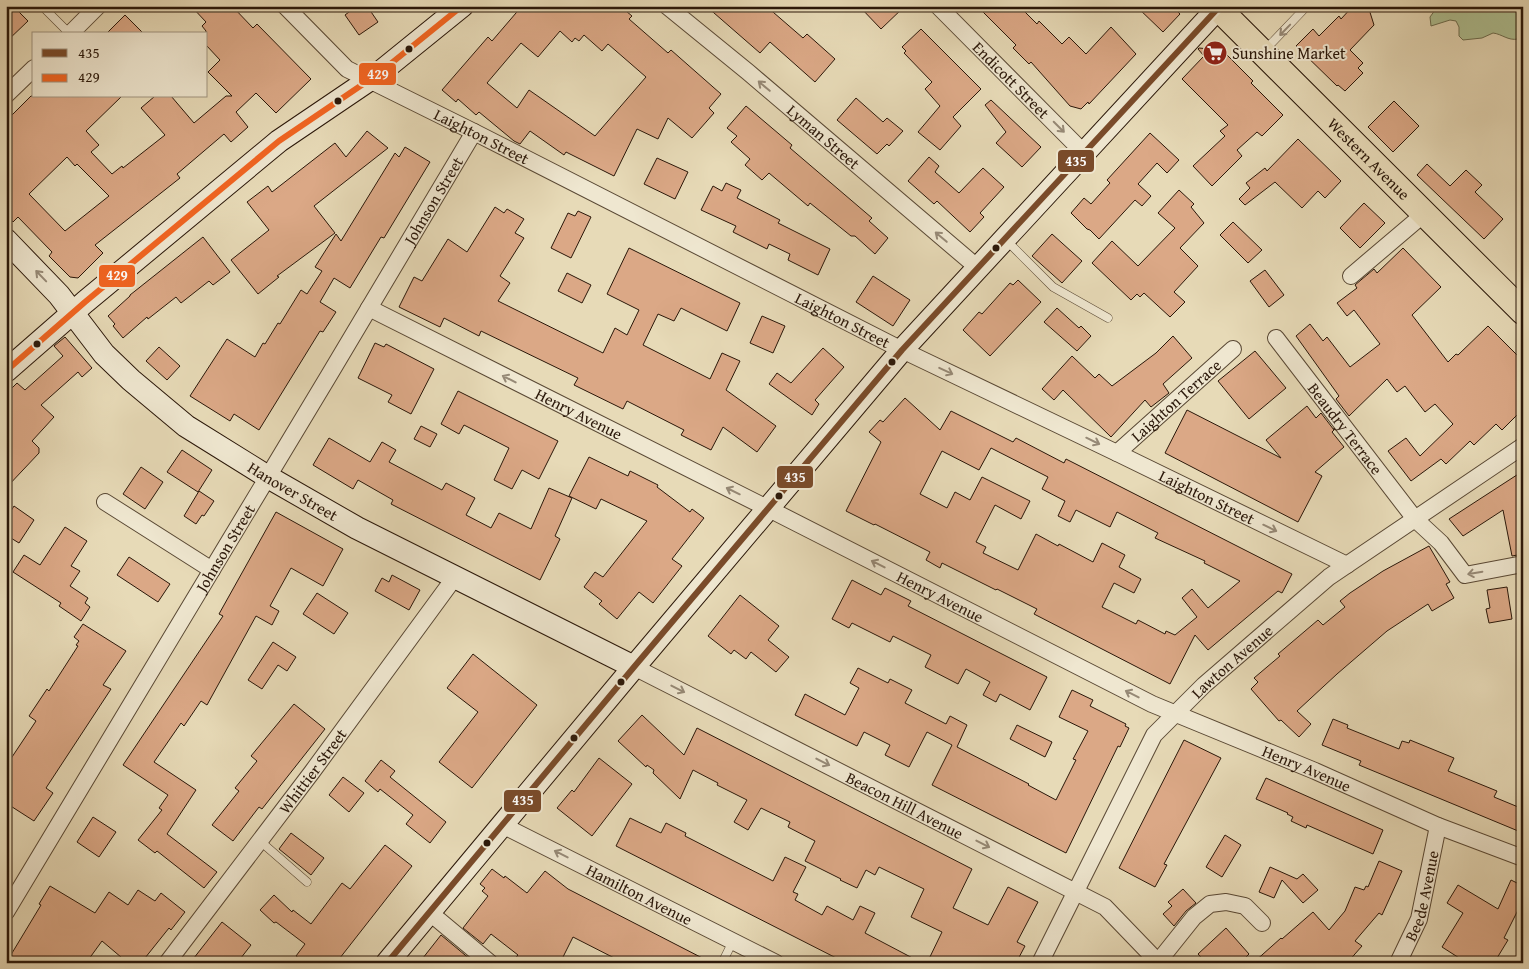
<svg xmlns="http://www.w3.org/2000/svg" width="1529" height="969" font-family="'Gentium Book Plus',serif">
<rect width="100%" height="100%" fill="#e7dab7"/>
<filter id="stains"><feTurbulence type="fractalNoise" baseFrequency=".004" numOctaves="4"/><feColorMatrix values="0 0 0 0 .2 0 0 0 0 .09 0 0 0 0 .02 0 0 0 .5 -.17"/></filter>
<radialGradient id="worn" r=".72"><stop offset=".6" stop-color="#630" stop-opacity="0"/><stop offset="1" stop-color="#630" stop-opacity=".3"/></radialGradient>
<path fill="#afc193" stroke="#6c6c4e" d="M1438,6H1523L1519,20L1521,35L1518,39C1508,41 1502,34 1493,33L1482,38L1463,40L1459,36V27L1456,21L1450,20L1431,26L1430,17Z"/>
<path fill="#dba886" stroke="#2a1709" fill-rule="evenodd" d="M6,6H13L28,21L6,42Z
M191,6H232L253,28L257,24L311,79L276,113L256,93L236,112L248,127L231,142L224,134L177,174L180,178L95,245L103,253L78,278L70,277L49,256L52,252L18,217L13,222L6,214V121L31,96H122L86,131L99,145L91,152L112,174L122,166L123,168L165,135L141,108L155,96H171L194,123L226,96H232L208,72L220,60L206,45V31L202,26L206,22ZM67,157L75,166L77,164L109,196L65,231L29,194Z
M357,6H367L378,22L359,35L345,15Z
M522,6H620L632,16L629,19L668,53L671,50L721,94L709,108L714,113L692,138L668,118L658,139L637,129L614,176L566,152L564,155L530,131L520,144L514,141L479,112L476,115L458,99L456,102L442,90L488,37L492,41ZM560,31L572,42L575,38L579,41L584,35L602,51L608,44L646,77L595,136L529,90L517,108L487,83L521,43L538,57Z
M706,6H766L803,38L807,34L835,59L815,82L770,42L760,53Z
M859,6H905L881,29Z
M977,6H1019L1037,24L1039,21L1062,44L1069,37L1086,54L1111,27L1136,54L1089,104L1088,102L1081,109L1070,106L1031,62L1029,64L1013,48L1016,45Z
M1136,6H1172L1180,14L1163,32Z
M1353,6H1368L1374,25L1350,50L1363,63L1358,68L1363,73L1345,91L1338,85L1337,86L1296,46L1313,29L1319,36L1339,16L1341,19Z
M125,15L144,34H106Z
M921,29L981,89L953,117L961,126L940,150L918,132L940,106L925,89L932,82L904,53L906,51L902,47Z
M1212,47H1218L1221,49L1253,81L1251,83L1283,115L1262,136L1257,132L1237,150L1242,156L1212,186L1193,166L1225,136L1220,131L1228,125L1182,79L1204,56L1198,49L1199,48L1210,49Z
M856,98L883,122L887,118L903,131L889,146L887,144L877,154L837,120Z
M991,100L1041,147L1022,167L996,143L1006,132L985,105Z
M1394,101L1419,126L1393,152L1368,127Z
M746,106L792,145L790,148L872,218L869,221L888,238L875,254L855,236H851L810,203L808,206L769,173L762,180L745,165L750,159L731,142L737,136L727,128Z
M367,131L388,148L314,206L335,233L277,276L279,277L258,294L231,260L269,230L247,202L268,186L272,192L335,143L346,157Z
M1150,133L1179,160L1167,173L1157,163L1138,184L1151,196L1142,206L1135,200L1099,239L1090,230L1087,229L1071,213L1084,198L1091,204L1110,183L1107,180Z
M1298,139L1341,181L1325,198L1318,191L1302,208L1275,182L1245,205L1239,199L1250,188L1246,183L1265,168L1267,171Z
M405,147L430,162L384,238L381,237L350,288L334,278L320,302L336,312L323,332L320,331L259,430L234,414L230,421L190,396L227,339L255,357L263,343L265,344L278,323L280,324L301,290L307,294L322,271L315,267L336,234L341,241L395,153L399,157Z
M929,157L939,166L935,172L959,193L983,168L1004,187L980,213L984,217L970,232L937,201L934,204L908,181Z
M657,158L688,172L675,199L644,184Z
M1427,164L1450,186L1466,170L1482,185L1475,192L1503,219L1484,239L1417,175Z
M726,183L741,190L737,198L780,220L778,223L830,249L818,275L788,260L790,254L769,244L767,249L733,232L736,226L701,210L713,186L722,191Z
M1179,190L1194,204L1191,207L1204,223L1180,248L1198,266L1174,292L1185,302L1170,317L1144,293L1140,297L1137,294L1131,300L1092,263L1112,241L1138,266L1175,228L1158,213Z
M1364,203L1385,223L1360,248L1340,228Z
M495,207L504,213L507,209L524,219L515,233L524,238L500,276L510,283L498,301L603,353L615,328L627,335L639,310L607,294L629,248L740,303L727,331L681,308L674,321L658,314L643,345L710,379L722,353L740,361L726,390L776,426L757,452L723,427L711,450L681,435L684,430L627,401L623,409L574,385L578,378L481,331L479,336L444,318L440,327L399,307L414,277L422,281L448,239L467,252Z
M578,211L591,217L571,258L551,248L568,213L575,216Z
M1233,222L1262,250L1248,263L1220,235Z
M1052,234L1082,261L1062,283L1032,256Z
M203,237L230,272L213,285L209,281L181,303L176,297L148,319L147,317L123,338L113,326L115,324L108,316L130,296V295Z
M1403,248L1441,287L1412,315L1448,362L1456,354L1458,355L1488,326L1523,361V409L1502,430L1496,424L1474,445L1470,441L1446,464L1441,459L1411,481L1388,451L1406,438L1420,456L1453,424L1435,404L1425,412L1405,386L1397,392L1387,379L1349,416L1336,399L1339,396L1296,336L1310,324L1323,341L1327,337L1350,367L1380,344L1354,310L1347,316L1337,303L1357,288L1355,285L1374,269L1377,273Z
M1265,270L1284,295L1269,307L1250,281Z
M567,273L591,285L582,303L558,291Z
M873,276L910,300L893,326L856,302Z
M1018,280L1041,302L990,356L963,330L979,312L982,314L1010,283L1013,285Z
M1057,308L1079,328L1081,326L1091,336L1077,351L1044,322Z
M762,316L785,326L773,353L750,343Z
M1173,336L1192,358L1163,384L1169,393L1151,407L1145,400L1111,437L1063,390L1054,400L1042,389L1072,356L1095,378L1099,374L1112,386L1156,353Z
M65,337L92,368L82,377L78,372L41,405L54,417L32,441L39,448V453L6,488V394L17,383L25,390L63,356L54,346Z
M375,343L384,347L386,344L434,369L411,414L388,402L392,395L358,378Z
M159,347L180,366L167,380L146,361Z
M823,348L844,367L815,400L819,404L812,415L769,384L777,373L791,383Z
M1255,351L1286,388L1249,419L1218,381Z
M458,391L558,441L539,479L522,470L512,489L494,480L509,448L464,425L459,434L441,424Z
M905,398L940,430L951,411L1013,442L1016,438L1064,463L1066,459L1292,574L1282,593L1278,591L1208,650L1195,635L1170,684L1034,614L1037,609L997,589L996,590L942,563L940,568L926,560L930,552L875,524L874,525L846,511L881,442L869,432L880,420L883,422ZM991,448L1048,477L1042,489L1065,501L1058,516L1070,522L1076,510L1110,527L1117,512L1158,533L1155,538L1205,561L1204,563L1240,581L1208,608L1192,589L1182,598L1197,617L1175,635L1166,631L1165,634L1138,620L1136,624L1102,607L1114,583L1134,593L1141,579L1119,567L1125,555L1102,543L1093,562L1059,544L1058,546L1036,534L1018,570L983,553L986,547L976,542L995,505L1021,519L1030,501L982,477L970,500L955,492L947,508L920,494L942,451L979,470Z
M1307,406L1316,418L1321,413L1334,430L1332,432L1344,447L1315,472L1322,476L1298,522L1165,453L1187,410L1281,458L1266,440Z
M421,426L437,434L430,447L414,439Z
M329,438L370,462L382,442L396,450L389,462L442,490L446,483L475,498L466,515L491,528L499,513L531,529L549,488L572,498L555,536L560,539L540,580L391,504L393,500L358,480L353,489L313,465Z
M182,450L212,470L198,492L167,472Z
M589,457L628,476L630,471L658,485L657,487L690,512L692,509L704,518L672,559L682,566L653,603L639,592L617,619L599,604L602,601L584,587L595,572L603,577L647,521L601,499L596,509L569,496Z
M141,467L163,482L145,509L123,494Z
M1523,471V554L1512,556L1503,510L1463,536L1449,519Z
M199,491L214,501L204,516L202,515L196,524L184,516Z
M14,506L34,520L19,543L6,535V519Z
M276,512L343,549L323,586L291,568L270,606L279,611L272,625L256,616L207,705L201,701L184,726L181,723L154,762L196,790L167,834L217,872L204,888L157,851L155,853L138,840L162,810L159,808L168,795L123,765L223,616L219,614Z
M65,527L87,541L71,566L80,571L70,586L88,598L85,603L90,607L81,621L59,606L61,603L13,572L24,555L40,565Z
M1429,546L1450,582L1446,584L1454,598L1432,611L1428,604L1387,631L1337,674L1297,711L1311,724L1299,737L1281,720L1279,721L1251,689L1258,682L1254,678L1280,656L1278,654L1318,620L1323,625L1345,607L1340,601L1350,593L1383,571Z
M129,557L170,584L158,602L117,575Z
M392,575L420,590L409,610L375,591L382,578L389,582Z
M852,580L881,595L885,588L911,601L908,606L1047,677L1030,710L1000,694L996,702L983,695L990,682L966,669L958,684L925,667L931,655L893,636L890,642L852,623L849,628L832,619Z
M1507,587L1512,619L1489,623L1486,609L1490,608L1487,590Z
M317,593L348,613L334,634L303,614Z
M740,595L779,626L768,640L789,657L776,672L751,652L746,659L734,650L731,654L708,636Z
M83,624L126,651L103,685L111,689L46,788L53,793L34,821L6,803V766L36,721L29,716L47,689L49,691L78,646L76,645L79,641L74,637Z
M273,642L296,657L287,671L278,665L262,689L248,680Z
M473,654L537,705L472,788L439,762L478,712L447,688Z
M858,668L888,683L890,679L912,690L905,703L946,724L950,716L967,725L957,747L1029,784L1028,785L1056,800L1076,760L1073,759L1088,731L1059,717L1072,690L1093,700L1090,706L1126,724L1125,726L1129,728L1120,747L1118,746L1066,853L932,785L952,745L927,732L909,767L885,755L890,745L864,732L857,746L795,715L805,694L845,715L859,688L850,683Z
M294,704L325,729L262,809L259,807L233,841L212,825L239,791L235,788L257,761L251,756Z
M642,715L684,755L697,728L972,869L953,908L988,925L1008,887L1038,902L1017,942L1025,946L1016,963H927L942,932L911,917L924,889L879,867L875,875L866,870L857,888L840,880L841,879L805,861L815,841L788,827L790,822L761,808L748,830L734,822L747,800L717,785L718,783L693,770L680,799L653,773L654,770L647,765L646,767L618,741Z
M1333,719L1348,725L1347,728L1399,749L1402,741L1409,743L1410,740L1454,758L1448,771L1497,791L1494,797L1523,809V833L1359,765L1361,761L1322,745Z
M1017,725L1052,742L1045,757L1010,739Z
M1184,740L1221,758L1164,864L1167,865L1155,887L1119,868Z
M599,758L632,784L592,836L557,808L572,790L574,792Z
M381,760L395,771L390,777L446,822L430,843L406,824L413,815L380,789L378,792L365,781Z
M343,777L364,793L349,812L329,795Z
M1266,778L1383,830L1373,854L1307,825L1306,828L1291,821L1293,817L1287,814L1288,813L1256,799Z
M93,817L116,832L99,857L77,842Z
M630,818L661,833L666,823L686,833L685,836L773,881L785,857L806,867L793,892L798,894L795,900L822,915L827,906L853,920L860,906L875,913L865,933L922,963H846L616,846Z
M291,833L324,858L311,875L279,849Z
M1225,835L1241,845L1222,877L1206,867Z
M385,845L412,866L336,963H305L296,956L305,944L276,922L274,923L260,910L274,895L292,912L293,910L311,924L342,883L350,889Z
M1379,861L1402,871L1382,915L1379,913L1355,941L1362,946L1347,963H1253L1281,938L1282,939L1313,912L1329,930L1345,911L1355,887L1364,890L1366,886L1368,887Z
M1270,867L1297,879L1303,874L1318,890L1303,903L1282,880L1274,898L1259,892Z
M492,869L504,878L505,876L527,893L545,871L568,889L712,963H624L573,937L560,963H511L518,955L491,934L483,944L463,928L488,896L482,891L485,888L480,884Z
M1511,880L1523,886V900L1504,938L1508,940L1494,963H1467L1442,947L1463,913L1447,903L1458,885L1498,909Z
M50,886L95,913L109,892L128,905L138,890L155,901L161,893L185,912L171,930L169,928L141,963H128L102,941L86,963H6L41,905L39,904Z
M1183,889L1196,903L1186,911L1174,926L1163,914L1172,906L1168,902Z
M222,922L251,945L237,963H190Z
M1226,928L1249,954L1240,963H1206L1198,954Z
M441,935L471,960L469,963H419Z"/>
<g fill="none" stroke-linecap="round" stroke-linejoin="round">
<defs>
<path id="lane" d="M42,6L70,34
M1265,50L1307,6
M1007,241L1053,287L1108,318
M260,841L307,882
M722,963L733,941"/>
<g id="street">
<path id="s1" d="M285,6L347,69L474,132L902,350L1117,453L1347,565"/>
<path id="s2" d="M667,6L748,72L978,268"/>
<path id="s3" d="M938,6L1084,153"/>
<path d="M70,34L98,6"/>
<path d="M6,95L34,68"/>
<path d="M1351,276L1424,214"/>
<path id="s4" d="M369,308L769,509L1152,704L1315,771L1438,826L1523,858"/>
<path id="s5" d="M1276,338L1415,519L1441,543L1465,575L1523,564"/>
<path id="s6" d="M1117,453L1233,349"/>
<path d="M105,502L212,570"/>
<path id="s7" d="M634,667L1105,907L1159,963"/>
<path id="s8" d="M502,825L776,963"/>
<path id="s9" d="M6,912L328,377L474,132"/>
<path d="M429,912L490,963"/>
<path d="M1158,962L1194,917L1210,904L1226,902L1245,906L1262,923"/>
<path id="s10" d="M167,963L312,772L455,577"/>
<path id="s11" d="M1040,963L1154,735L1204,685L1329,577L1523,446"/>
<path id="s12" d="M1398,963L1419,919L1438,826"/>
</g>
<g id="secondary">
<path id="s13" d="M6,240L59,295L104,354L131,380L186,426L268,477L357,528L634,667"/>
<path d="M6,371L85,302L279,141L378,74L462,6"/>
<path d="M387,963L634,667L902,350L1220,6"/>
</g>
<g id="primary">
<path id="s14" d="M1216,6L1523,312"/>
</g>
</defs>
<use href="#lane" stroke="#594834" stroke-width="9"/>
<use href="#street" stroke="#594834" stroke-width="18"/>
<use href="#secondary" stroke="#2a1709" stroke-width="24"/>
<use href="#primary" stroke="#2a1709" stroke-width="27"/>
<use href="#lane" stroke="#efe7d0" stroke-width="8"/>
<use href="#street" stroke="#efe7d0" stroke-width="16"/>
<use href="#secondary" stroke="#efe7d0" stroke-width="22"/>
<use href="#primary" stroke="#e7dab7" stroke-width="25"/>
<defs>
<path id="bus-1" d="M387,963L634,667L902,350L1220,6"/>
<path id="bus-2" d="M6,371L85,302L279,141L378,74L462,6"/>
</defs>
<use href="#bus-1" stroke="#efe7d0" stroke-width="10"/>
<use href="#bus-2" stroke="#efe7d0" stroke-width="10"/>
<use href="#bus-1" stroke="#7a4b2a" stroke-width="6"/>
<use href="#bus-2" stroke="#f26522" stroke-width="6"/>
</g>
<defs><path id="oneway-shaft" d="M-6 0H5M1.5-3L5.5 0L1.5 3" fill="none" stroke-width="1.6" stroke-linecap="round" stroke-linejoin="round" transform="scale(1.25)"/></defs>
<g stroke="#968976">
<use href="#oneway-shaft" transform="translate(1285 30) rotate(134)"/>
<use href="#oneway-shaft" transform="translate(764 86) rotate(-140)"/>
<use href="#oneway-shaft" transform="translate(1059 127) rotate(45)"/>
<use href="#oneway-shaft" transform="translate(941 237) rotate(-140)"/>
<use href="#oneway-shaft" transform="translate(41 276) rotate(-134)"/>
<use href="#oneway-shaft" transform="translate(946 371) rotate(25)"/>
<use href="#oneway-shaft" transform="translate(509 379) rotate(-153)"/>
<use href="#oneway-shaft" transform="translate(1093 441) rotate(26)"/>
<use href="#oneway-shaft" transform="translate(733 491) rotate(-154)"/>
<use href="#oneway-shaft" transform="translate(1270 528) rotate(26)"/>
<use href="#oneway-shaft" transform="translate(878 564) rotate(-153)"/>
<use href="#oneway-shaft" transform="translate(1475 573) rotate(170)"/>
<use href="#oneway-shaft" transform="translate(678 689) rotate(27)"/>
<use href="#oneway-shaft" transform="translate(1132 694) rotate(-153)"/>
<use href="#oneway-shaft" transform="translate(823 762) rotate(27)"/>
<use href="#oneway-shaft" transform="translate(983 844) rotate(27)"/>
<use href="#oneway-shaft" transform="translate(561 854) rotate(-153)"/>
</g>
<defs>
<symbol id="supermarket-disc" viewBox="-11 -11 22 22"><circle r="9.5" fill="#8f2418" stroke="#efe7d0"/><path d="M-6-5.5h2.5l.6 2H6L4.5 2H-2.5L-4.4-4H-6ZM-1.5 3.2a1.3 1.3 0 1 0 .1 0ZM3 3.2a1.3 1.3 0 1 0 .1 0Z" fill="#fff"/></symbol>
</defs>
<g fill-rule="evenodd">
<use href="#supermarket-disc" x="1201" y="39" width="28" height="28"/>
</g>
<g fill="#2a1709" stroke="#efe7d0" stroke-width="2">
<circle cx="409" cy="49" r="4.5"/>
<circle cx="338" cy="101" r="4.5"/>
<circle cx="996" cy="248" r="4.5"/>
<circle cx="37" cy="344" r="4.5"/>
<circle cx="892" cy="362" r="4.5"/>
<circle cx="779" cy="496" r="4.5"/>
<circle cx="621" cy="682" r="4.5"/>
<circle cx="574" cy="738" r="4.5"/>
<circle cx="487" cy="843" r="4.5"/>
</g>
<g text-anchor="middle" dominant-baseline="central" stroke-width="4" stroke-linejoin="round" paint-order="stroke">
<g font-size="16" fill="#2a1709" stroke="#efe7d0" text-anchor="start">
<text x="1232" y="53">Sunshine Market</text>
</g>
<g font-size="16" fill="#2a1709" stroke="#efe7d0">
<text stroke="none"><textPath href="#s3" startOffset="104">Endicott Street</textPath></text>
<text stroke="none"><textPath href="#s1" startOffset="239">Laighton Street</textPath></text>
<text stroke="none"><textPath href="#s2" startOffset="204">Lyman Street</textPath></text>
<text stroke="none"><textPath href="#s14" startOffset="216">Western Avenue</textPath></text>
<text stroke="none"><textPath href="#s9" startOffset="830">Johnson Street</textPath></text>
<text stroke="none"><textPath href="#s1" startOffset="644">Laighton Street</textPath></text>
<text stroke="none"><textPath href="#s6" startOffset="79">Laighton Terrace</textPath></text>
<text stroke="none"><textPath href="#s4" startOffset="235">Henry Avenue</textPath></text>
<text stroke="none"><textPath href="#s5" startOffset="114">Beaudry Terrace</textPath></text>
<text stroke="none"><textPath href="#s13" startOffset="385">Hanover Street</textPath></text>
<text stroke="none"><textPath href="#s1" startOffset="1049">Laighton Street</textPath></text>
<text stroke="none"><textPath href="#s9" startOffset="425">Johnson Street</textPath></text>
<text stroke="none"><textPath href="#s4" startOffset="640">Henry Avenue</textPath></text>
<text stroke="none"><textPath href="#s11" startOffset="362">Lawton Avenue</textPath></text>
<text stroke="none"><textPath href="#s4" startOffset="1045">Henry Avenue</textPath></text>
<text stroke="none"><textPath href="#s10" startOffset="241">Whittier Street</textPath></text>
<text stroke="none"><textPath href="#s7" startOffset="304">Beacon Hill Avenue</textPath></text>
<text stroke="none"><textPath href="#s8" startOffset="154">Hamilton Avenue</textPath></text>
<text stroke="none"><textPath href="#s12" startOffset="72">Beede Avenue</textPath></text>
</g>
</g>
<g stroke="#efe7d0" stroke-width="2">
<rect x="358" y="62" width="39" height="24" rx="5" fill="#f26522"/>
<rect x="1057" y="149" width="38" height="24" rx="5" fill="#7a4b2a"/>
<rect x="98" y="264" width="38" height="24" rx="5" fill="#f26522"/>
<rect x="776" y="465" width="38" height="24" rx="5" fill="#7a4b2a"/>
<rect x="503" y="789" width="39" height="24" rx="5" fill="#7a4b2a"/>
</g>
<g font-size="14" text-anchor="middle" font-weight="bold" fill="#fff">
<text x="378" y="79">429</text>
<text x="1076" y="166">435</text>
<text x="117" y="280">429</text>
<text x="795" y="482">435</text>
<text x="523" y="805">435</text>
</g>
<rect width="1529" height="969" fill="none" stroke="#e7dab7" stroke-width="25"/>
<rect x="8" y="8" width="1514" height="954" fill="none" stroke="#2a1709" stroke-width="2.5"/>
<rect x="12" y="12" width="1504" height="944" fill="none" stroke="#2a1709"/>
<rect x="32" y="32" width="175" height="65" fill="#efe7d0" stroke="#a09480"/>
<rect x="42" y="49" width="25" height="8" fill="#7a4b2a" stroke="#a09480"/>
<text x="78" y="58" font-size="15" fill="#2a1709">435</text>
<rect x="42" y="74" width="25" height="8" fill="#f26522" stroke="#a09480"/>
<text x="78" y="82" font-size="15" fill="#2a1709">429</text>
<rect width="100%" height="100%" filter="url(#stains)"/>
<rect width="100%" height="100%" fill="url(#worn)"/>
</svg>
